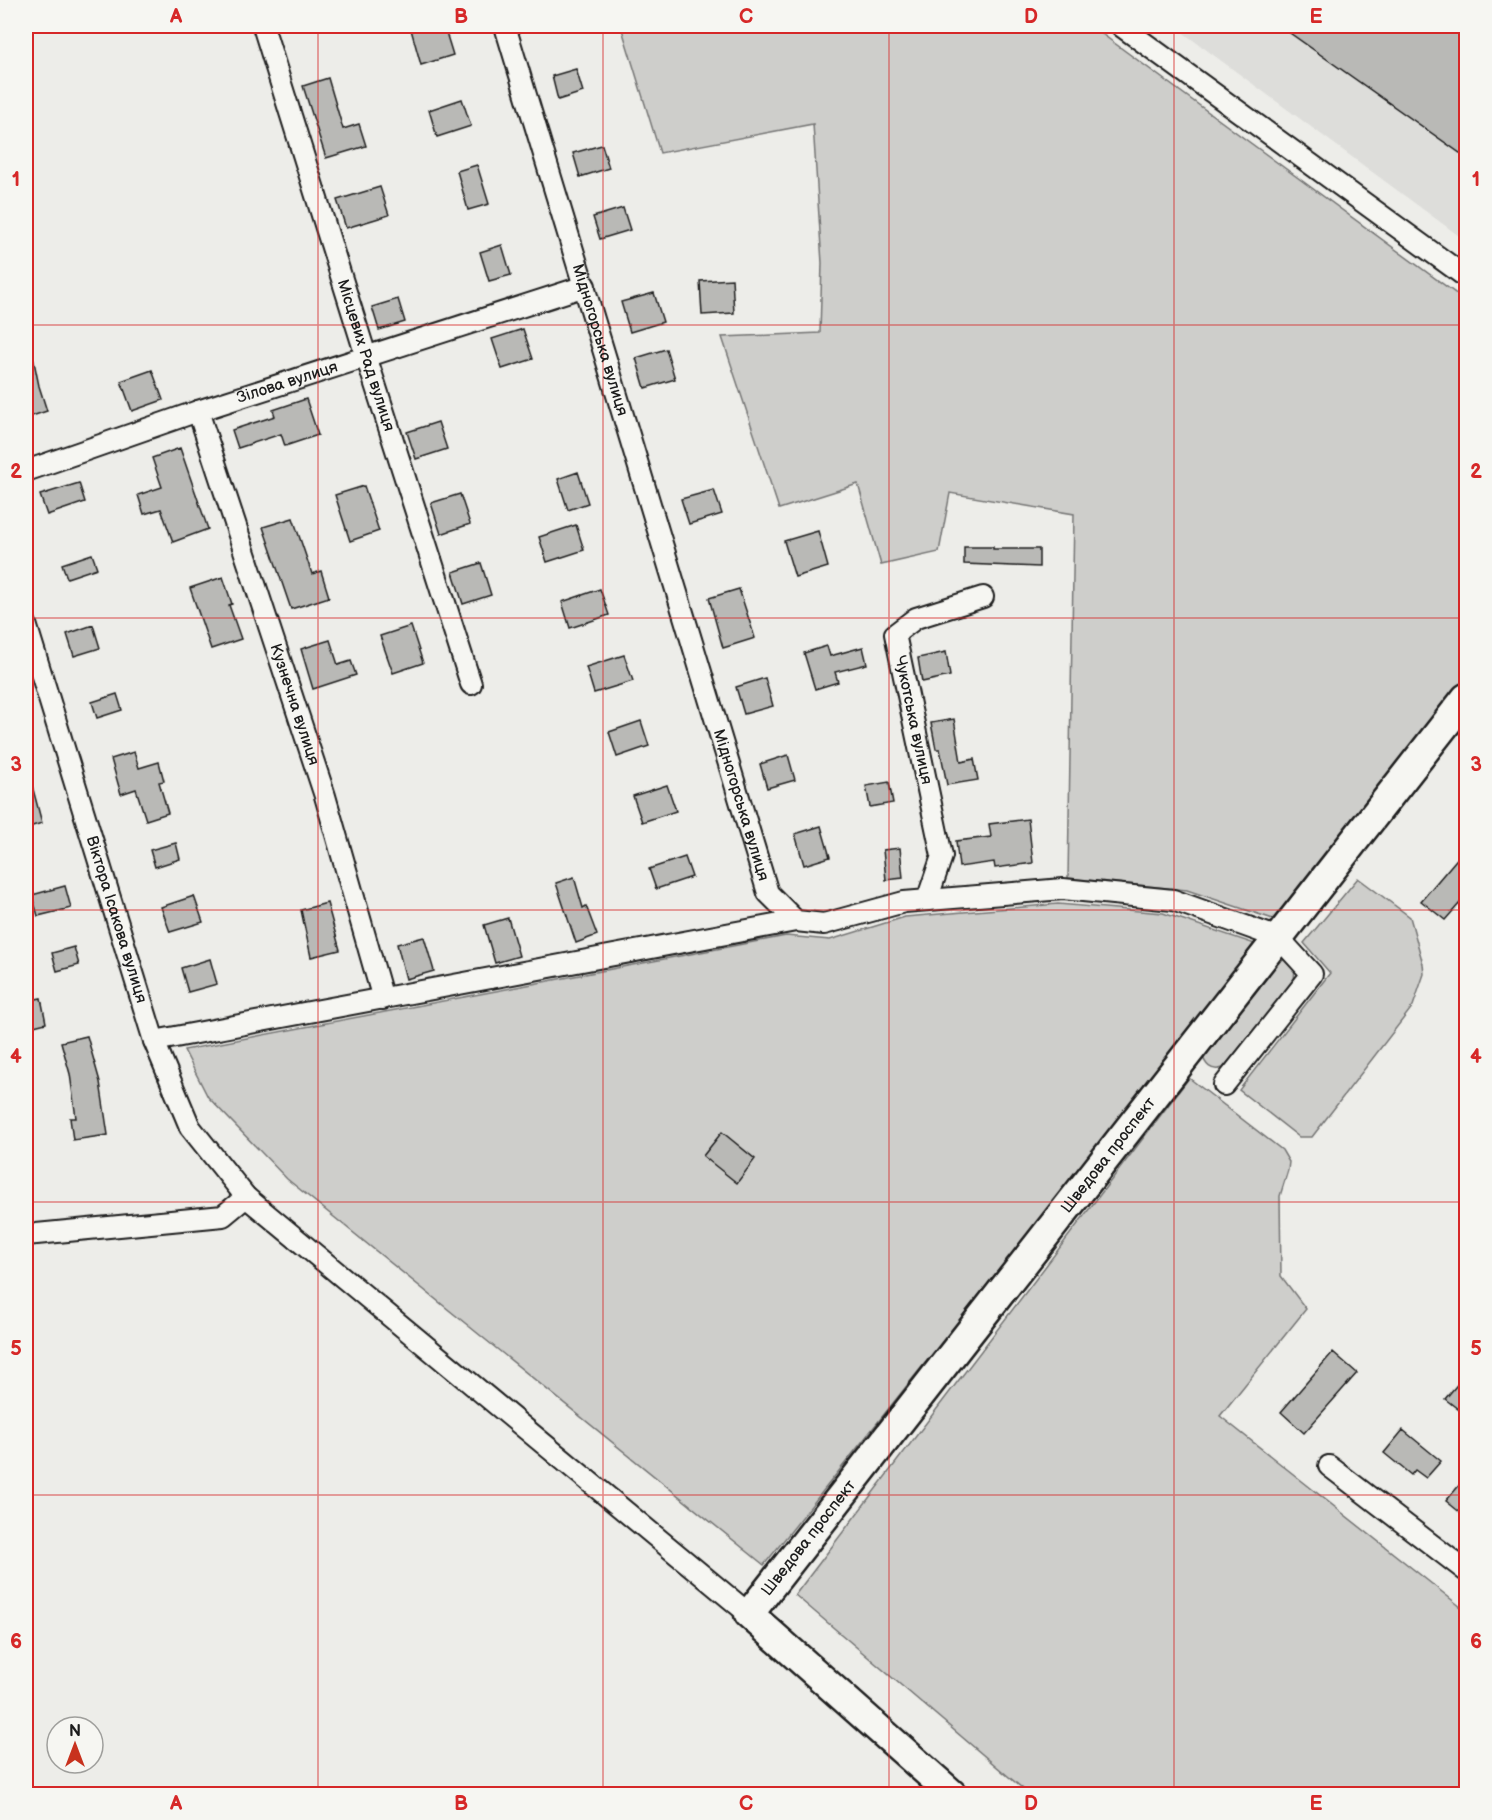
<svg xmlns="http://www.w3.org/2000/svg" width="1492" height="1820" font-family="'Balsamiq Sans',sans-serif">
<rect width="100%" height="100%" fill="#edede9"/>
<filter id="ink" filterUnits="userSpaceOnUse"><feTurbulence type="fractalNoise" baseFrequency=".0167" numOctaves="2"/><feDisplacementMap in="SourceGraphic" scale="12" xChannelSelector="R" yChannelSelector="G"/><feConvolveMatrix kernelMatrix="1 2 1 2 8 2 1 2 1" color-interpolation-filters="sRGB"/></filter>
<g filter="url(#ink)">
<path fill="#ddddda" d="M1174,26H1466V241Z"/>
<path fill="#cececb" stroke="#757574" stroke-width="1.5" d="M621,26H1091L1466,301V680L1276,920L1187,890L1068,878L1074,514L950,493L939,552L881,565L858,484L779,509L722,337L820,333L822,263L813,124L660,153Z
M1358,878L1410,917L1423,964L1424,974L1413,1006L1312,1137H1299L1239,1090L1330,973L1304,943Z
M1058,904L1163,913L1258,945L764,1565L287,1179L208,1097L184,1050L786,936L830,940L905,917Z
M1278,960H1288L1295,966L1294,981L1223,1068C1211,1072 1205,1065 1202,1054Z
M1189,1078L1282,1150L1289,1162L1288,1170L1280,1196L1281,1276L1306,1309L1220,1416L1466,1611V1794H1029L795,1595Z"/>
<path fill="#b9b9b6" stroke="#1c1c1c" stroke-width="1.5" d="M410,26H444L453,55L421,65Z
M1280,26H1467V158Z
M576,69L583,92L558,100L552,76Z
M328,78L343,129L359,124L366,146L326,158L303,86Z
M462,99L471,126L437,137L429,110Z
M602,145L609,168L580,177L573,153Z
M477,165L489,204L468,210L457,171Z
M380,187L389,215L346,228L337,200Z
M623,208L630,230L600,239L593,217Z
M502,245L511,275L489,281L480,252Z
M732,279L734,313L702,315L700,281Z
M654,293L663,322L630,332L621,302Z
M398,299L405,322L379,330L372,307Z
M523,329L533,359L502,369L492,339Z
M31,347L39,386L47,411L26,418V348Z
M666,349L675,379L645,388L636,358Z
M152,370L163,400L132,411L121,381Z
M306,399L318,435L285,446L281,434L238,448L232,430L275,416L273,410Z
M438,422L447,449L416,459L407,432Z
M180,448L208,529L173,542L161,509L144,514L138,495L162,487L152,458Z
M578,472L588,503L568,510L558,479Z
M79,483L85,502L47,515L40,495Z
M364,486L379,531L350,541L335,495Z
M714,490L722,514L689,524L681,499Z
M460,494L470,524L441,534L431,503Z
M293,518L312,574L321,571L329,597L291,609L263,527Z
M576,525L584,550L547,562L539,537Z
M818,531L828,567L795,577L784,541Z
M964,547H993V549H1039V567L964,564Z
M92,554L97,568L67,578L62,564Z
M481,563L491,595L463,604L453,572Z
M223,577L232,604L229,605L241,639L211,649L190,588Z
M600,589L609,615L570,628L562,602Z
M739,589L755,638L723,648L709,598Z
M93,625L100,648L74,656L67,634Z
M411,626L423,663L393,673L380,636Z
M330,640L338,665L351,661L356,675L313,689L301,649Z
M827,646L830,656L863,647L867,664L835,672L838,682L815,689L804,653Z
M946,652L950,676L922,682L918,658Z
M624,655L633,681L594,693L586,667Z
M765,678L773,706L744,714L736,687Z
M117,694L122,710L97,718L92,702Z
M954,719L961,762L974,759L978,780L947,785L940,749H936L931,723Z
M641,721L649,746L617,757L609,732Z
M134,752L139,768L159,762L164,781L159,782L168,813L146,820L136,789L121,794L111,759Z
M788,755L795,780L767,788L760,764Z
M30,778L42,823L26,828V779Z
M889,782L893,803L870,807L866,786Z
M667,785L676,811L642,822L633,796Z
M1028,819L1033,863L995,868L994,862L959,867L956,841L991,837L989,824Z
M821,826L830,857L804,865L795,834Z
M176,843L180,859L155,867L150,850Z
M1467,847V895L1445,920L1421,901Z
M900,848L903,878L886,880L883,850Z
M685,857L692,877L656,889L649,869Z
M574,877L583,908L586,906L597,935L576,943L556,883Z
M65,886L71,908L38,916L32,895Z
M194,896L203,922L170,932L161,907Z
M327,903L340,950L311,957L301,910Z
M508,918L519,956L495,963L484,925Z
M424,937L434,971L406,979L397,944Z
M74,947L79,965L57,971L52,953Z
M210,959L217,984L188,992L181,968Z
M41,998L46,1023L26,1028V1001Z
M87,1036L100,1082L108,1135L73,1140L70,1118H76L70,1074L61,1042Z
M722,1132L755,1159L737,1183L703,1156Z
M1333,1352L1357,1373L1304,1433L1281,1412Z
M1467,1373V1416L1445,1399Z
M1403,1430L1441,1461L1426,1478L1415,1470L1411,1475L1384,1453Z
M1467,1476V1518L1446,1501Z"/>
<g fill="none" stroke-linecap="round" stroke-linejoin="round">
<defs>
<g id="street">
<path id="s1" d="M263,26L366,356L471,684"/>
<path id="s2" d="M505,26L768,893L796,921L824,924L904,902L1063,889L1173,900L1279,938L1312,974L1224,1085"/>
<path d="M1121,26L1466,277"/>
<path id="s3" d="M198,411L325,796L383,999"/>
<path id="s4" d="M26,471L198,411L585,286"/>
<path id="s5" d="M26,624L154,1041L190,1127L246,1197L749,1614"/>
<path d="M927,900L942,856L895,634L916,618L983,597"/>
<path d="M154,1041L796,921"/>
<path d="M26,1235L223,1216L246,1197"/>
<path d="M1329,1466L1466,1571"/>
</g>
<g id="secondary">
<path id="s6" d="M952,1794L749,1614L1466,698"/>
</g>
</defs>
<use href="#street" stroke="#1c1c1c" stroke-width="24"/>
<use href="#secondary" stroke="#1c1c1c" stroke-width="33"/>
<use href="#street" stroke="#f6f6f2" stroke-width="20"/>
<use href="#secondary" stroke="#f6f6f2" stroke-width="28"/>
</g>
</g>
<path fill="none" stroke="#d62828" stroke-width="1.5" stroke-opacity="0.55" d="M318,26V1794M603,26V1794M889,26V1794M1174,26V1794M26,325H1466M26,618H1466M26,910H1466M26,1202H1466M26,1495H1466"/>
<g text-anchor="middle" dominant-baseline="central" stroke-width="4.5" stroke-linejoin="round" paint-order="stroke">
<g font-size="16" fill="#1c1c1c" stroke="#f6f6f2">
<text stroke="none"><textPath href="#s2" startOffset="328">Мідногорська вулиця</textPath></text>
<text stroke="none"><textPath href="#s1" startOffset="345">Місцевих Рад вулиця</textPath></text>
<text stroke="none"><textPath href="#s4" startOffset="276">Зілова вулиця</textPath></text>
<text stroke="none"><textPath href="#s3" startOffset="309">Кузнечна вулиця</textPath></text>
<text transform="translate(913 720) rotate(78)">Чукотська вулиця</text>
<text stroke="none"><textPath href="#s2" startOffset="814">Мідногорська вулиця</textPath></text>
<text stroke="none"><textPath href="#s5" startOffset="309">Віктора Ісакова вулиця</textPath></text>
<text stroke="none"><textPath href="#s6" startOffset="854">Шведова проспект</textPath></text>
<text stroke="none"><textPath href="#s6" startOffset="368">Шведова проспект</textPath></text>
</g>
</g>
<rect width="1492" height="1820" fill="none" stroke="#f6f6f2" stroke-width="66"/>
<g transform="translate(75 1745)"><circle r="28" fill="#f6f6f2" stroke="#9f9f9c" stroke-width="1.5"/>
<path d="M0-4.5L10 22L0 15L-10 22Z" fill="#c8321e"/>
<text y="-9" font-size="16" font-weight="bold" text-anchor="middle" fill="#1c1c1c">N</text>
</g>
<rect x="33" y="33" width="1426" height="1754" fill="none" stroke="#d62828" stroke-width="2"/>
<g font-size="20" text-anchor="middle" font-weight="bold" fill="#d62828">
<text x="176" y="23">A</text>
<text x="461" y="23">B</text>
<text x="746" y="23">C</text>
<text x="1031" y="23">D</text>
<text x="1316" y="23">E</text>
<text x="16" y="186">1</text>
<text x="1476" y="186">1</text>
<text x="16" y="478">2</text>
<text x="1476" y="478">2</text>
<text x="16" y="771">3</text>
<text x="1476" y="771">3</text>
<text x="16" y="1063">4</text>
<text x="1476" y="1063">4</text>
<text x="16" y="1355">5</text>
<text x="1476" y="1355">5</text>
<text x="16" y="1648">6</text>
<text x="1476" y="1648">6</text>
<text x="176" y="1810">A</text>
<text x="461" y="1810">B</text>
<text x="746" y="1810">C</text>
<text x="1031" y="1810">D</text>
<text x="1316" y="1810">E</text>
</g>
</svg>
